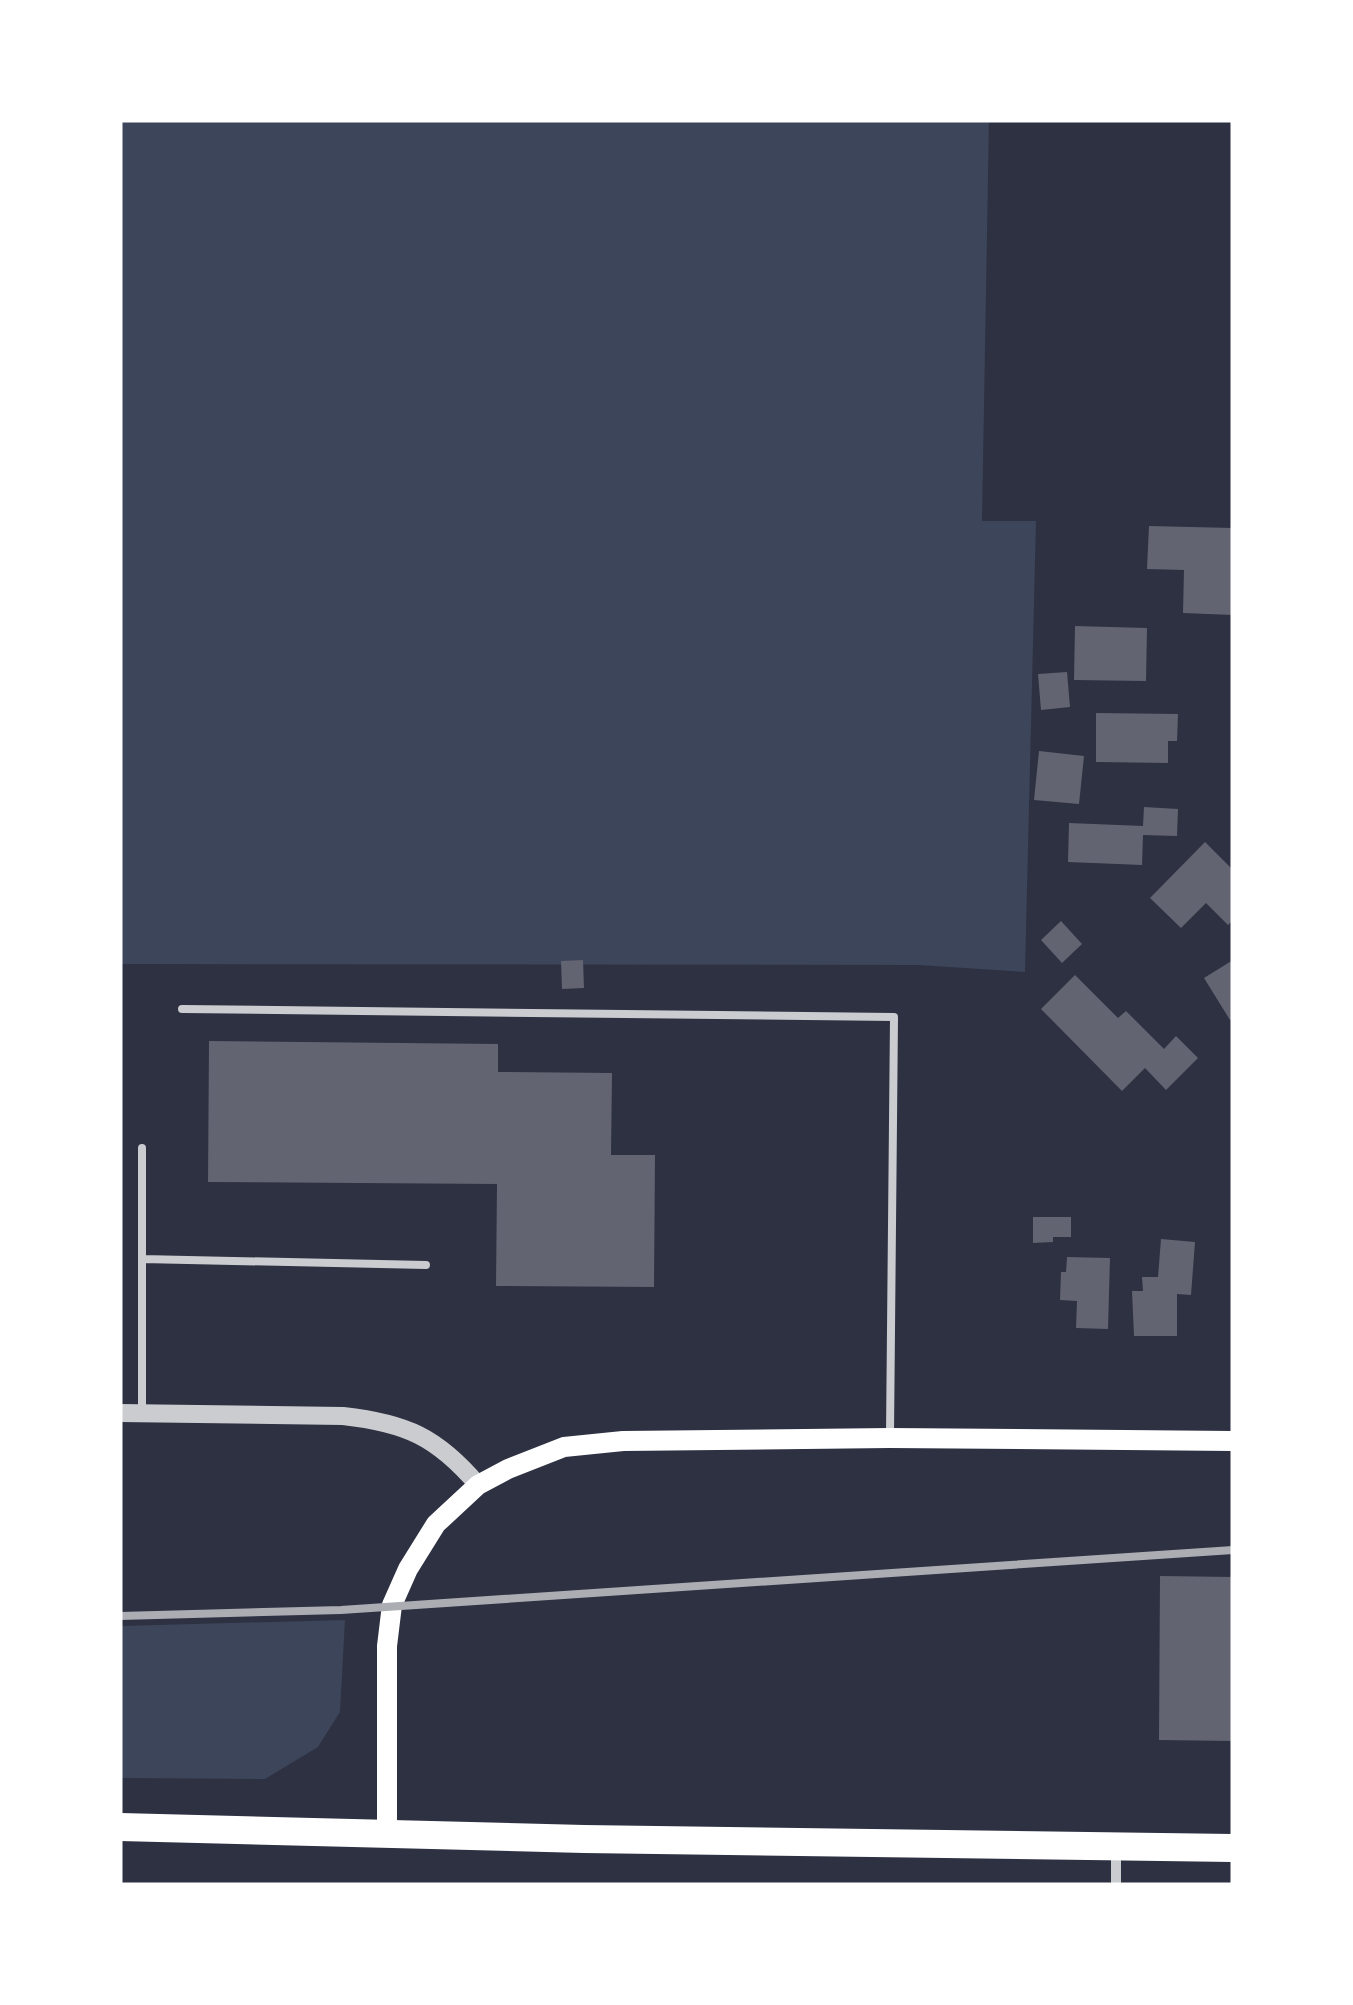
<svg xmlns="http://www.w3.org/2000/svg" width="1353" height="2005" font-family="Inter,sans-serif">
<rect width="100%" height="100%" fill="#2d3142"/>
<path fill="#3c4559" d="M120,120H989L982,521H1036L1025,972L919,965L120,964Z
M345,1620L340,1712L318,1747L265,1779L120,1778V1626Z"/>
<path fill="#626471" d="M1149,526L1233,528V615L1183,613L1184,570L1147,569Z
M1075,626L1147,628L1146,681L1074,680Z
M1067,672L1070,707L1041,710L1038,674Z
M1096,713L1178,714L1177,741H1168V763L1096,762Z
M1039,751L1084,756L1079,804L1034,800Z
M1144,807L1178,809L1177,836L1143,835L1142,865L1068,862L1069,823L1143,826Z
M1205,842L1233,870V920L1228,925L1206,903L1181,928L1150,898Z
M1061,921L1082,944L1062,963L1041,940Z
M583,960L584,988L562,989L561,961Z
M1233,960V1018L1230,1020L1204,978Z
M1075,975L1118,1018L1126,1011L1164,1049L1176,1036L1198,1058L1166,1090L1145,1068L1122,1091L1041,1009Z
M209,1041L498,1044V1072L612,1073L611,1155H655L654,1287L496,1286L497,1184L208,1182Z
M1033,1217H1071V1237H1053V1242L1033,1243Z
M1161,1239L1195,1242L1191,1295L1177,1294V1336H1134L1132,1291H1143L1142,1277H1158Z
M1067,1257L1110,1258L1108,1329L1076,1328L1077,1301L1060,1300L1061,1272H1066Z
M1160,1576L1233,1577V1741L1159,1740Z"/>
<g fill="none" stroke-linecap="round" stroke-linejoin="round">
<path stroke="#caccd0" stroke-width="8" d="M182,1009L894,1017L890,1434
M142,1148V1413
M142,1259L426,1265"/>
<path stroke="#caccd0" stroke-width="10" d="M1116,1885V1851"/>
<path stroke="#caccd0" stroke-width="18" d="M120,1413L343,1416C406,1423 437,1437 478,1485"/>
<path stroke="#fff" stroke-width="20" d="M387,1832V1646L392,1605L408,1569L436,1524L478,1485L508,1469L564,1447L623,1441L890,1438L1233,1441"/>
<path stroke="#fff" stroke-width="28" d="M120,1827L584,1839L1233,1848"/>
<path stroke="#abadb3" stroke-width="8" d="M120,1616L341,1610L1233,1550"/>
</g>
<rect width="1353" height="2005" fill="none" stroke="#ffffff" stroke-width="245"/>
</svg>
